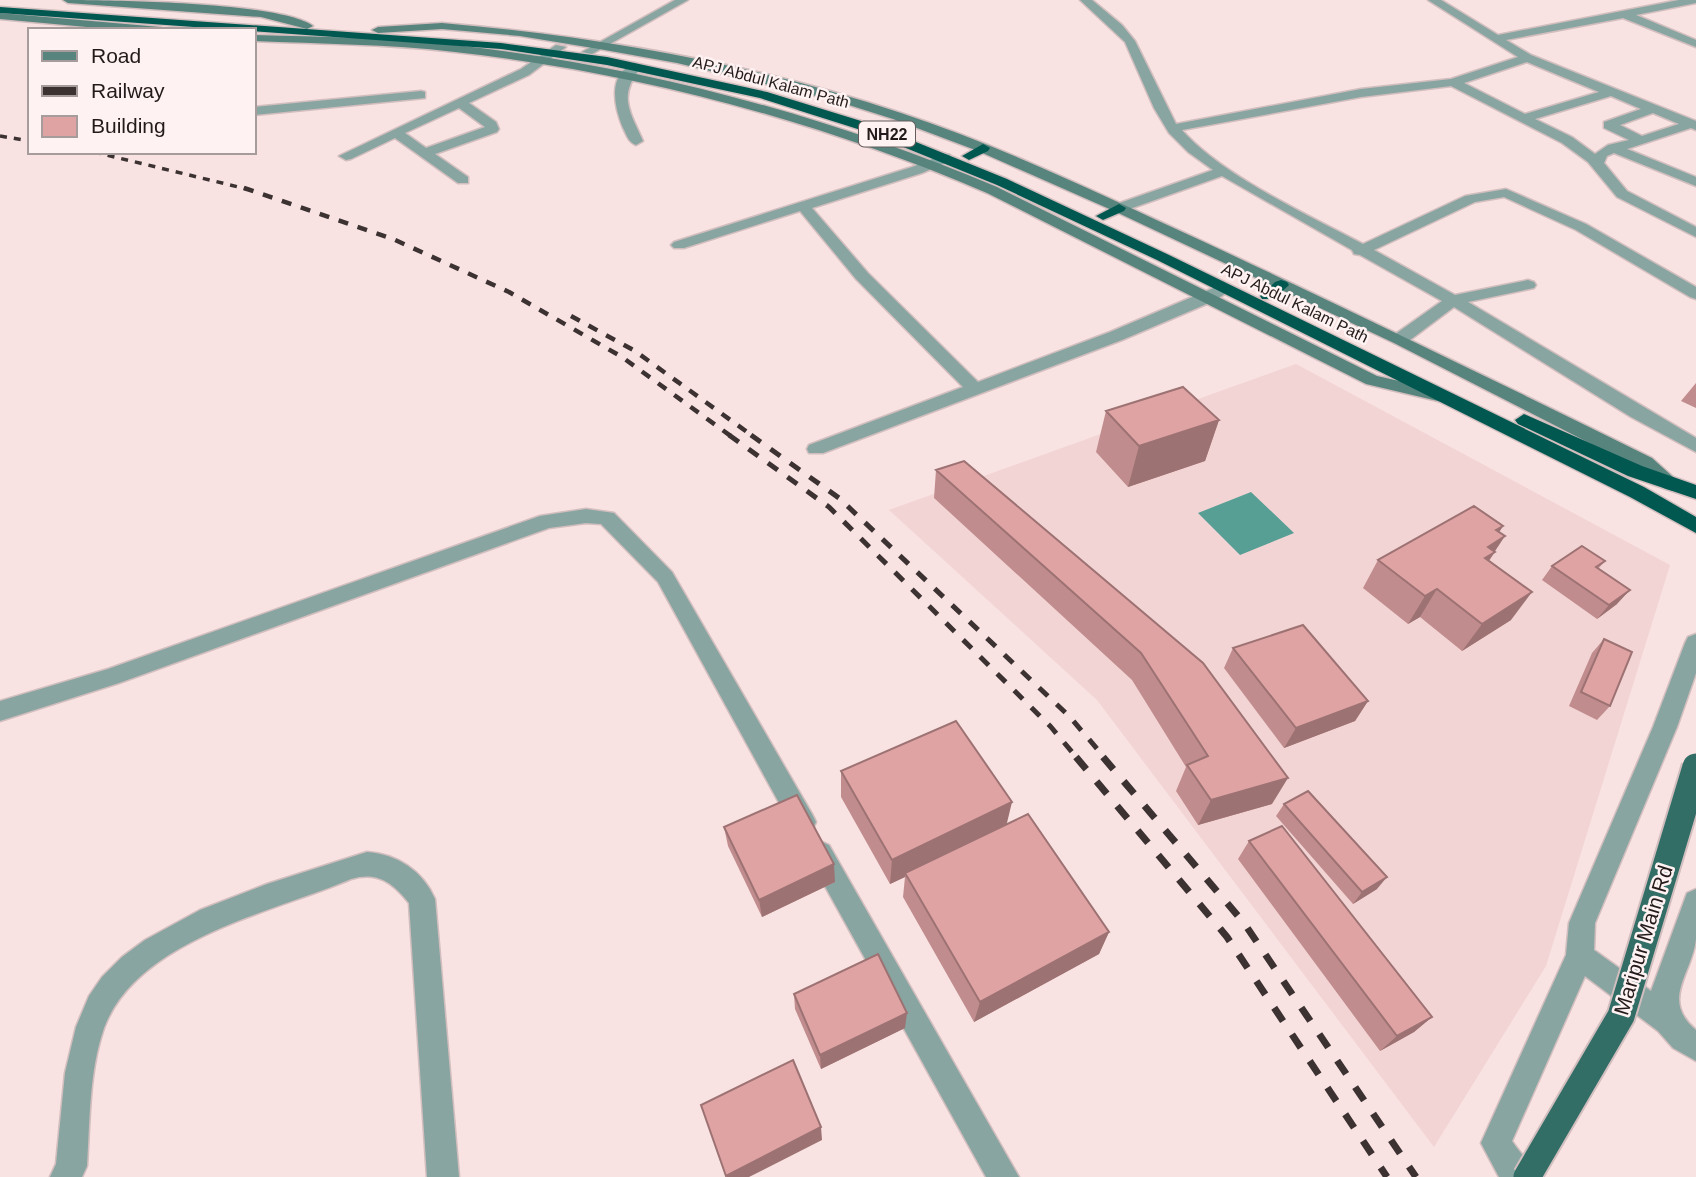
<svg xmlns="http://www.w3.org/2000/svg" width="1696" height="1177" font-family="Arial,sans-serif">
<rect width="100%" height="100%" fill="#f8e2e2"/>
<path fill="#f3d4d4" d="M1296,364L1670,565L1546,966L1434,1147L1097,700L889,510Z"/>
<path fill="#579e95" d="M1251,492L1294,533L1240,555L1198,513Z"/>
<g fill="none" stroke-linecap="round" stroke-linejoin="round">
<defs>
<path id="street" d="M675,0H688L592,54L582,52Z
M1080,0H1092L1122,25L1135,41L1176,124L1361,89L1451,79L1518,57L1428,0H1441L1498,35L1679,0H1696V3L1636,15L1696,40V47L1623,18L1506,40L1531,55L1696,121V130L1691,128L1627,149L1696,177V186L1614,153L1607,156L1604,163L1627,191L1696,227V237L1617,197L1588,162L1562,143L1451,86L1361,97L1182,130C1221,175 1308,215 1363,244L1465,196L1506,189L1586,224L1696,287V299L1690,297L1576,230L1504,197L1475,202L1374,250L1455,295L1528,280L1534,282L1536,285L1534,288L1468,302L1696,438V452L1631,417L1454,307L1406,343H1394L1392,339L1394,335L1442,301L1360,255L1354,254L1352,250L1222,176L1124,211H1114L1112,208L1114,205L1213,170L1188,152L1169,133L1154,108L1125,42ZM1527,62L1599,92L1525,114L1464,83ZM1611,96L1641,109L1604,122V128L1629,140L1608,145L1595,154L1572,137L1535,119ZM1653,113L1679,124L1642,136L1620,125Z
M556,45L566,47L529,75L469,103L496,122L499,129L497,132L435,154L468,177V183H458L395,138L351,159L346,160L339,156L521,69ZM459,108L485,127L426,148L405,133Z
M635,63L641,67C618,96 629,110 643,141L636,145C628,142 627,135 623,128C614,106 607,74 635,63Z
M421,91L425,92V98L254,115V107Z
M945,154L950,155V161L922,173L812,208L868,273L978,382L1110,332L1225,283L1233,288L1216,300L1122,340L823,453H809L807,449L809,445L963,387L856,279L800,211L684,248H674L671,245L674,242L912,167Z
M586,509L614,513L672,572L812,814L816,822L812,830L803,833L794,830L658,582L601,524L586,523L549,528L119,683L0,721V701L108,669L540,516Z
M1696,634V673L1677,727L1595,923L1594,950L1651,991L1687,893L1696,889C1696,906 1696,923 1696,939C1692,974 1660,1000 1696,1030V1061L1673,1048L1658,1031L1585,976L1512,1141C1520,1154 1532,1163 1538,1177H1499L1481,1143L1566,955L1569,923L1653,727L1685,643L1688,637Z
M820,841L829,845L1019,1177H986L811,861L807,853L811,845Z
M367,852C397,854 423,871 435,899L459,1177H427L409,903C393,883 378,871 351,879C274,912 137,939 104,1028C89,1071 90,1120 87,1166L82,1177H50L56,1164L65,1073L76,1027L89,996L102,977L122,957L145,940L200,910L267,884Z"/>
<path id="secondary" d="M63,0C109,0 281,2 313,26L307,29L261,17L68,3Z
M0,13L160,27L165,30H119L0,19Z
M442,23C594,36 756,64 901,113C1004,147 1102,195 1200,240C1352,311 1502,384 1652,458L1682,485L1679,490C1663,494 1650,477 1638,468L1394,343L1114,211L978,151L893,119L833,100L677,63L599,49L520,36L442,29L378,33L372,30L378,27Z
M254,35C321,37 389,37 455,45C643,66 823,114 997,187L1377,376L1448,392L1451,396L1442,402L1366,384L987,193C816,120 640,73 455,52C389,44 321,44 254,41Z"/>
<path id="highway" d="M0,7L501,43L607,57L767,92L874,125L1007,179L1167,254L1644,487L1696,517V533L1630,497L1157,260L997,185L864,131L760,98L607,65L501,49L0,13Z
M983,144L990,148L988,151L969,160L962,156Z
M1119,204L1126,208L1124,211L1103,220L1096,216Z
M1281,280L1287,282L1289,285L1274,299H1262L1260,296L1275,282Z
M1524,414L1642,466L1696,485V499L1628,476L1518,424L1515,420Z"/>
</defs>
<use href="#street" stroke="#d2bebe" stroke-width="3"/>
<use href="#secondary" stroke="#d2bebe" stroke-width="3"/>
<use href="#highway" stroke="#d2bebe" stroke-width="3"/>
<use href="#street" fill="#88a5a1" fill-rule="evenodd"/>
<use href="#secondary" fill="#58847e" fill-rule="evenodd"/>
<use href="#highway" fill="#005851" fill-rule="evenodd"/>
<path stroke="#3c3232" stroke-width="3.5" stroke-dasharray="7 7" stroke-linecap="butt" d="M0,136L30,141
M94,152L251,190"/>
<path stroke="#3c3232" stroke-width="4.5" stroke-dasharray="10 10" stroke-linecap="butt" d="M244,188L393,239L509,292L622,357L732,437
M571,316L635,351L754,437"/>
<path stroke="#3c3232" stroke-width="5" stroke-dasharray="12 12" stroke-linecap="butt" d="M729,435L829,507L1051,727L1077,758
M751,435L839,498L1069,716L1105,758"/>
<path stroke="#3c3232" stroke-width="7" stroke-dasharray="16 16" stroke-linecap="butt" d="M1076,757L1227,937L1387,1177
M1103,757L1244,923L1416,1177"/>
<defs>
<path id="primary-bridge" d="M1527,1177L1621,1016L1696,767"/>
</defs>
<use href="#primary-bridge" stroke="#d2bebe" stroke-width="31" stroke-linecap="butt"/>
<use href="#primary-bridge" stroke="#326d66" stroke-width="27"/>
</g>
<path fill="#c18c8d" d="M1696,383V408L1681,401Z
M1106,411L1219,420L1205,461L1128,487L1096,452Z
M936,470L1203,663L1272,804L1198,825L1176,791L1186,767L1132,680L934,498Z
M1503,526L1499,532L1494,552H1495L1489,561L1511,620L1462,651L1420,617L1408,624L1363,588L1378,560Z
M1605,561L1598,569L1617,604L1597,619L1542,580L1552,566Z
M1604,639L1610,706L1597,720L1569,706L1592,653Z
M1233,648L1368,701L1355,721L1284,748L1224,668Z
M841,771L1007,824L1109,932L1099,954L974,1022L903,897L905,877L890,884L841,797Z
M1284,804L1377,889L1353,904L1276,816Z
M724,827L835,882L762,917L728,846Z
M1249,841L1432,1017L1414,1032L1380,1051L1238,859Z
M794,994L905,1028L821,1069L795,1009Z"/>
<path fill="#9d7273" d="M1219,420L1205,461L1128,487L1139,446Z
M1503,526L1491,545L1505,536L1476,580L1478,569L1496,530Z
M1437,589L1420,617L1408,624L1425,596Z
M1630,590L1617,604L1597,619L1609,605Z
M1532,592L1511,620L1462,651L1482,624Z
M1368,701L1355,721L1284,748L1296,728Z
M1288,778L1272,804L1198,825L1211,800Z
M1012,802L1006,827L905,873V877L890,884L892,860Z
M834,864L835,882L762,917L759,900Z
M1387,877L1377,889L1353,904L1362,892Z
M1109,932L1099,954L974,1022L980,1002Z
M907,1013L905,1028L821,1069L820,1055Z
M1432,1017L1414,1032L1380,1051L1397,1036Z
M821,1127L822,1140L749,1177H727L726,1176Z"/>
<path fill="#e0a3a4" stroke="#9d7273" stroke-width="2" d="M1183,387L1219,420L1139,446L1106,411Z
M964,461L1203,663L1288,778L1211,800L1187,765L1208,756L1141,653L936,470Z
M1474,506L1503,526L1496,530L1505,536L1488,547L1495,552L1485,558L1532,592L1482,624L1437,589L1425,596L1378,560Z
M1582,546L1605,561L1596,567L1630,590L1609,605L1552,566Z
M1303,625L1368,701L1296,728L1233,648Z
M1604,639L1632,652L1610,706L1581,692Z
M956,721L1012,802L892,860L841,771Z
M1308,791L1387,877L1362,892L1284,804Z
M797,795L834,864L759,900L724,827Z
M1028,814L1109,932L980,1002L905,873Z
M1282,826L1432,1017L1397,1036L1249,841Z
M878,954L907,1013L820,1055L794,994Z
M793,1060L821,1127L726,1176L701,1105Z"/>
<g text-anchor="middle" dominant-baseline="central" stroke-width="5" stroke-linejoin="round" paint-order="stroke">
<g font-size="16" fill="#231b1b" stroke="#fff2f2">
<text transform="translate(771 82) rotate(15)">APJ Abdul Kalam Path</text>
<text transform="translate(1295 303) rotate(26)">APJ Abdul Kalam Path</text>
</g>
<rect fill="#fff2f2" stroke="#655c5c" stroke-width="2" x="859" y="121.5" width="56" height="25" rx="5"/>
<g font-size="16" font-weight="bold" fill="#231b1b">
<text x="887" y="134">NH22</text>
</g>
<g font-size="21" fill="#231b1b" stroke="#fff2f2">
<text transform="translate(1643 940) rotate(-73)">Maripur Main Rd</text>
</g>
</g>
<rect x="28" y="28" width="228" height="126" fill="#fff2f2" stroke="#a79c9c" stroke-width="2"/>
<rect x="42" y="51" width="35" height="10" fill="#58847e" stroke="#a79c9c" stroke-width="2"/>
<text x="91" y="63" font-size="21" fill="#231b1b">Road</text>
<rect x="42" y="86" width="35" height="10" fill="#3c3232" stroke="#a79c9c" stroke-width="2"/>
<text x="91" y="98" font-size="21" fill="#231b1b">Railway</text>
<rect x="42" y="116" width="35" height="21" fill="#e0a3a4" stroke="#a79c9c" stroke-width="2"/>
<text x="91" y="133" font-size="21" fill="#231b1b">Building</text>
</svg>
